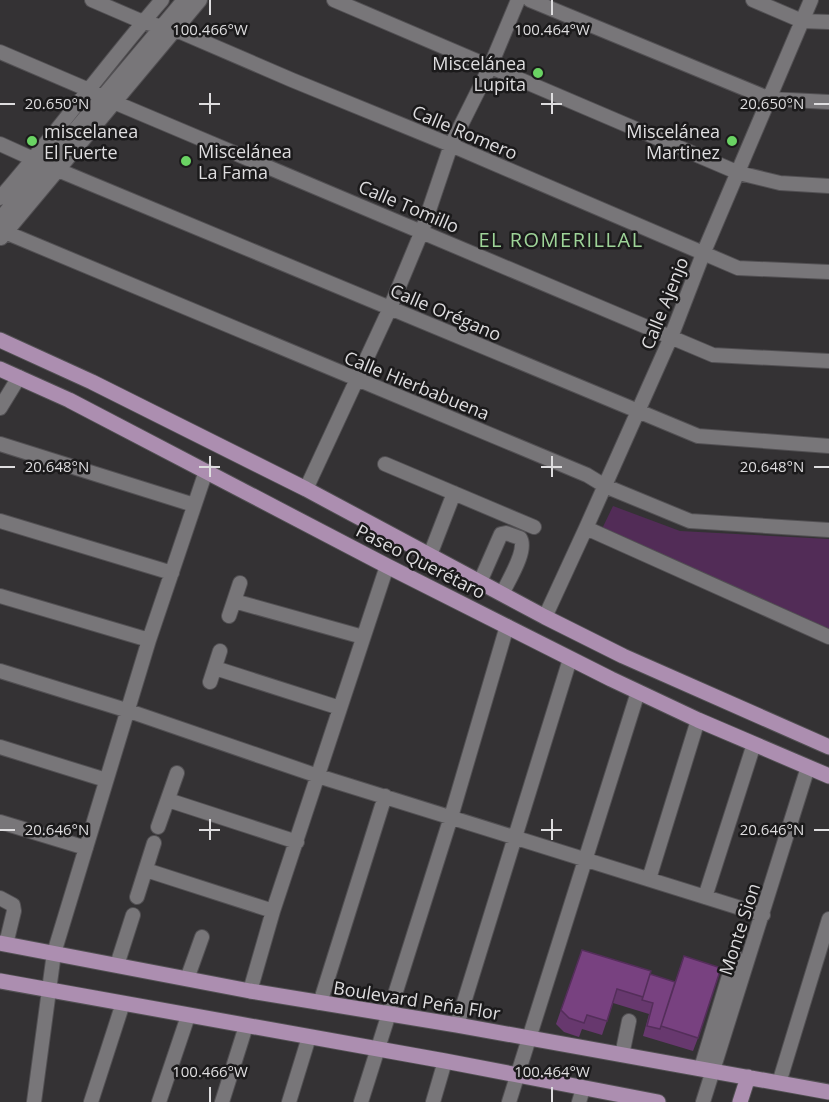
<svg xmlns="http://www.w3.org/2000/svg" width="829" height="1102" font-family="'Open Sans',sans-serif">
<rect width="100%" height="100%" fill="#343234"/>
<path fill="#522c57" d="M613,506L680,531L829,539V629L601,531Z"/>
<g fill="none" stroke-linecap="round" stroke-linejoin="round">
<defs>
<path id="minor" d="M92,0L143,22L176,30L292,80L451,145L738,268L829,272
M334,0L739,173L780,183L829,186
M530,0L770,99L829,102
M753,0L802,21L829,22
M0,52L96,93
M116,103L713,355L829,361
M0,144L42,163
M58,170L698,436L829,446
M0,198C56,134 106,65 162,0
M0,219L184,0
M0,230L587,475L605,486L690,521L829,530
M1,238L200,0
M0,408L19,377
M0,444L194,505
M385,464L534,527
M306,489L390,308L422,231L451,145L490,67L518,0
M0,521L172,573
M586,528L829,637
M430,555L454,493
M480,582L501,534L506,533L520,538C528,550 508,581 502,594
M0,596L149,640
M234,601L363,637
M229,616L240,583
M545,617L586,528L671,337L703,254L811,0
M215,668L340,708
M0,671L129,711L318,776L763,915
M210,682L220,651
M0,747L106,780
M168,800L297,842
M0,822L86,848
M158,827L177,773
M146,870L273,911
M649,879L698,720
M137,897L154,843
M705,897L754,744
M0,898L13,905L14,911L6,944
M117,965L133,915
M187,979L202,937
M250,991L273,911L387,566
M320,1003L385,796
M457,1025L570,659
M622,1055L629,1021
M701,1068L735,956
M779,1083L829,919
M34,1102L54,953L149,640L206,471
M91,1102L123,1003
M159,1102L188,1016
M222,1102L246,1026
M289,1102L309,1037
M361,1102L451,817L507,626
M433,1102L445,1061
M509,1102L638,692
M579,1102L583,1089
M703,1102L808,767"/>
<path id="major" d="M0,340L92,382L306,489L545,617L623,656L829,747
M0,369L69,400L387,566L611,679L698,720L829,776
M0,943L250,991L457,1025L829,1092
M0,981L445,1061L658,1102
M740,1102L748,1077"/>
</defs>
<use href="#minor" stroke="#525053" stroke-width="16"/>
<use href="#major" stroke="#525053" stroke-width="17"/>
<use href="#minor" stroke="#787679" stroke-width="14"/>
<use href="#major" stroke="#ac8eb0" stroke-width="15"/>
</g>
<path fill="#67386e" d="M582,950L650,974L675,982L684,956L698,1038L693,1051L643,1036L649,1014L613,1003L602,1035L582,1029L579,1037L564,1032L556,1024Z"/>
<path fill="#784180" stroke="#542e5a" stroke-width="1.5" d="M582,950L651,971L643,997L617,989L607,1021L587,1015L584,1023L569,1018L561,1010Z
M684,956L721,968L698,1038L661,1026Z
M650,974L675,982L660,1029L647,1026L653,1003L642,1000Z"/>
<path fill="none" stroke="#dedddf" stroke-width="2" d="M210,0V15M552,0V15M210,93V114M552,93V114M0,104H15M199,104H220M541,104H562M814,104H829M210,456V477M552,456V477M0,467H15M199,467H220M541,467H562M814,467H829M210,819V840M552,819V840M0,830H15M199,830H220M541,830H562M814,830H829M210,1087V1102M552,1087V1102"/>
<g fill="#6ad363" stroke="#1b1a1b" stroke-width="2">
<circle cx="538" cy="73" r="6"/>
<circle cx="32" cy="141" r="6"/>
<circle cx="732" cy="141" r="6"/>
<circle cx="186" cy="161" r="6"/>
</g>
<g text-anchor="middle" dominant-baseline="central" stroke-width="5" stroke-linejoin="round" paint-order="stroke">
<g font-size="18" fill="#dedddf" stroke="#1b1a1b" text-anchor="end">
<text x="526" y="63">Miscelánea<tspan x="526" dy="21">Lupita</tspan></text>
<text x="44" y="131" text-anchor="start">miscelanea<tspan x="44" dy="21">El Fuerte</tspan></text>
<text x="720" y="131">Miscelánea<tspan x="720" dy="21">Martinez</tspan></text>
<text x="198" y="151" text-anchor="start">Miscelánea<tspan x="198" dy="21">La Fama</tspan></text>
</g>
<g font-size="18" fill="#dedddf" stroke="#1b1a1b">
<text transform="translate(465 132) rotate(23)">Calle Romero</text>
<text transform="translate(409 206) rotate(23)">Calle Tomillo</text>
<text transform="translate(664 303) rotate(-68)">Calle Ajenjo</text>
<text transform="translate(446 312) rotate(23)">Calle Orégano</text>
<text transform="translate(417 385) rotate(22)">Calle Hierbabuena</text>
<text transform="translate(421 561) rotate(27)">Paseo Querétaro</text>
<text transform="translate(739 929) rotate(-72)">Monte Sion</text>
<text transform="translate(417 1000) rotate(9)">Boulevard Peña Flor</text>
</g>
<g font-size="20" letter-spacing="1.5" fill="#9ed498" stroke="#1b1a1b">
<text x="561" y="239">EL ROMERILLAL</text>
</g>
</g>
<g font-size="15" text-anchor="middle" fill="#dedddf" stroke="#1b1a1b" stroke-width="5" stroke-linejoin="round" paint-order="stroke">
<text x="210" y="35">100.466°W</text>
<text x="552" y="35">100.464°W</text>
<text x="57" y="109">20.650°N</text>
<text x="772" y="109">20.650°N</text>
<text x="57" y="472">20.648°N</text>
<text x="772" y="472">20.648°N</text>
<text x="57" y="835">20.646°N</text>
<text x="772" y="835">20.646°N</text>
<text x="210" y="1077">100.466°W</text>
<text x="552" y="1077">100.464°W</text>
</g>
</svg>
